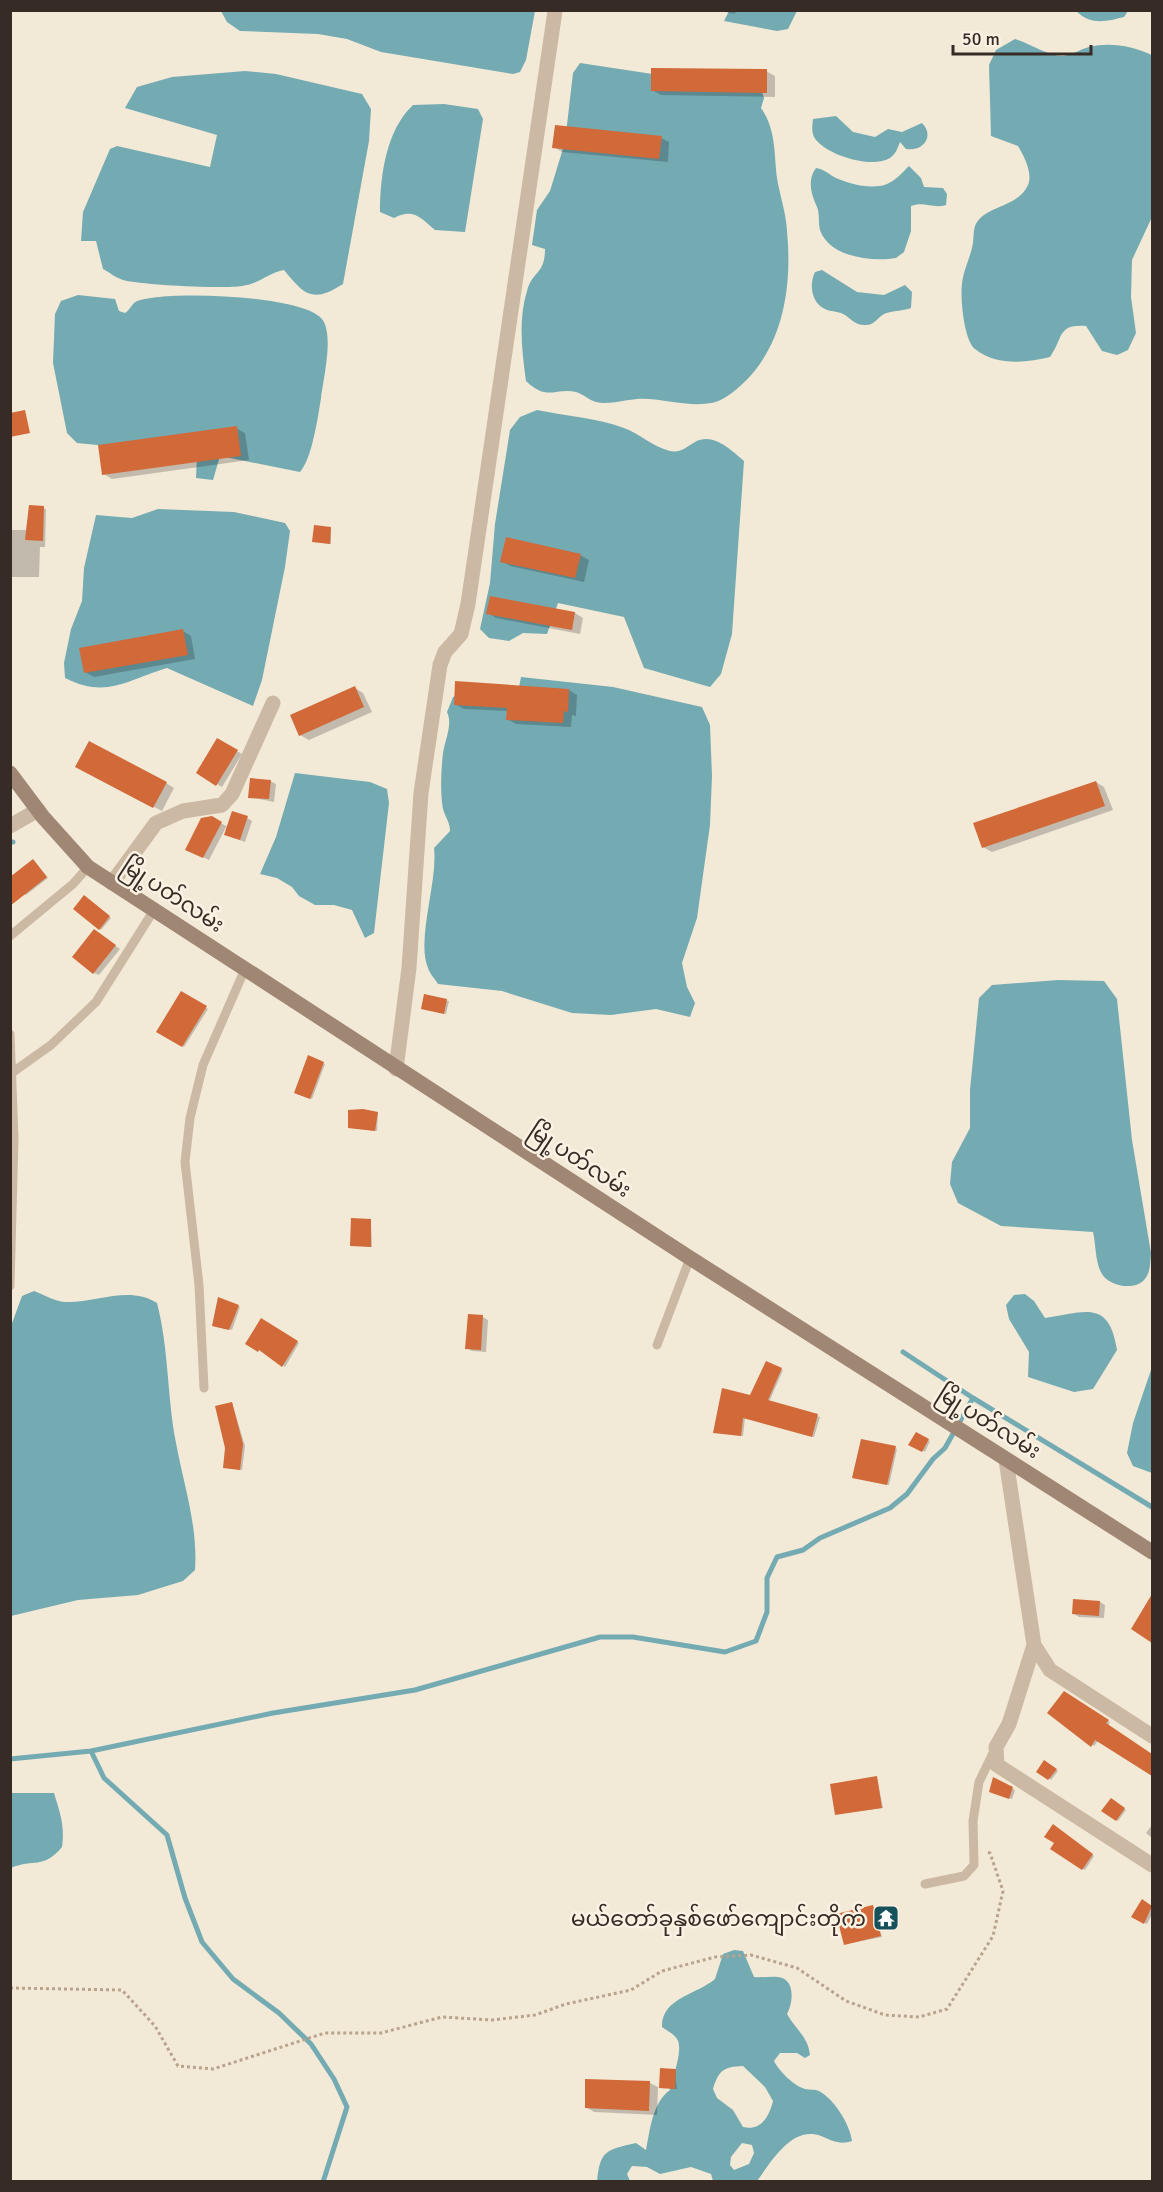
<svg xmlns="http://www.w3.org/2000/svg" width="1163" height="2192" font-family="Signika,'Noto Sans Myanmar',sans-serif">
<rect width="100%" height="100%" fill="#f3e9d7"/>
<path fill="#74abb3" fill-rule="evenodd" d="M221,11H535L526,60L520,72L513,74L381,52L347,39L318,34L240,31L227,22Z
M729,11V10L797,11L788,29L777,31L724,21Z
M1076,11H1128L1124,17C1106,22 1090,25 1076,11Z
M1015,39C1029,43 1050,57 1063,56C1072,55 1081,49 1089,47C1111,42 1132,46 1152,55V217L1132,260L1131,297L1136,333L1128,350L1117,355L1102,351L1086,326C1057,324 1064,337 1050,357C1027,363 996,366 975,349C964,340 960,298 962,284C963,272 969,260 972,248C974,241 973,232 975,226C984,205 1017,209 1028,185C1033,173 1024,156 1018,146L991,136L989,65L996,50Z
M580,63L679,78L760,86L764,98L761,108C776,129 774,153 777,178C780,196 786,213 787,231C793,294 781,360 726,397C702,413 664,397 637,399C624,400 608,405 596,402C589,400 583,394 576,392C555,387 548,402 526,381C522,352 518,320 527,291C532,271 545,275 545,249L532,245L537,210L550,191L565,142L573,73Z
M245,71L276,74L362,94L371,109L369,141L343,284C313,303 305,296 284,270C268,273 259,284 242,286C222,289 142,285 123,280C116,278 109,272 103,269L96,241H81L83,212L110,149L117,146L210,167L217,135L125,108L137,87L172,77Z
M444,104L478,109L483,119L465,232L435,230C420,217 413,208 394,218L380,212C380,177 386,130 413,105Z
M836,116L853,132L875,137L888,129L902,132L922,123C935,136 923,152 906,149L900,142C898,147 896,154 890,158C873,169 830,156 817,141C811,135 812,127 813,119Z
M909,166L921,178L924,187L943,188L947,194L946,205C933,209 924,201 911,206V231L904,252L896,258C871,262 829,257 820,230C818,222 820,214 817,207C811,194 807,180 816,168C826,170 828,174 836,178C849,184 872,190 887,184C895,181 903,172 909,166Z
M822,270L857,292L884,295L905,285L912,292L911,308C903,311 890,311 884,314C877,318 874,326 864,325C854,325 851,318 843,314C838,311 831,312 825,309C811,303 809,284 815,272Z
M78,295L115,299L119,311L125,313C130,310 132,303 137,301C166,290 300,295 321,318C335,332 323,380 321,398C318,417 312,459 300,472L220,456L213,480L196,478L197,455L77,443L67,433L53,363L55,314L61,301Z
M537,410C566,416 597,418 624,428C640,434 653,447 670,451C682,453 686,447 695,442C713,432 731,450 744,461L732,634L721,674L710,687L644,668L624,617L558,603L547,634L523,633L509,641L489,638L480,629L490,583L495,524L510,430L520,417Z
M158,509L234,512L285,523L290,531L285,567L262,680L253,706L167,668C127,680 106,699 65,678L64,663L71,629L82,601L84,568L96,515L132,518Z
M521,677L613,687L702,707L710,725L712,776L710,825L697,918L682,963L687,987L695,1003L690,1017L656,1009L611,1015L572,1013L502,991L438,984C435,979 430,974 428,968C416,939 438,882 434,848L450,831C450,822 445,817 443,809C440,792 441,771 443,753C445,740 453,724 447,712L453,697L464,693L516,702Z
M295,773L370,782L387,789L389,803L374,933L365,938L352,910L334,905H315L299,896L292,887L277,878L260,874L276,837Z
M1058,980L1104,981L1117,999L1132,1140L1151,1253C1150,1262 1151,1273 1144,1280C1134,1291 1109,1286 1102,1274C1095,1263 1096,1244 1093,1232L1001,1226L958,1203L950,1184L952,1162L970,1128V1090L979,998L992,985Z
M34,1291C44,1295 55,1301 65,1302C97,1303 129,1285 157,1303C169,1349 167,1397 176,1443C184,1486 198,1526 195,1570L183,1581L138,1595L78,1600L11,1616V1326L22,1296Z
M1025,1294L1034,1301L1045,1318C1086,1312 1109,1299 1117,1350L1093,1389L1074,1392L1028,1377L1029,1352L1009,1319L1006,1305L1014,1295Z
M1152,1367V1473L1133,1466L1127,1453L1133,1423Z
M11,1793H54C60,1813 65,1825 62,1847C43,1870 34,1858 11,1868Z
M734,1950L743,1951L754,1977C762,1978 770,1976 778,1977C796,1979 793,2003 787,2014C795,2029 808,2036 810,2055L805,2058L797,2053H780L774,2061C779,2071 794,2086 805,2089C810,2090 815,2089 819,2091C834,2099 850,2124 852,2141C840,2145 833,2141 821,2136C792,2125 771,2162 757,2181H713L711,2174L691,2167L660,2174L647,2167L632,2166L627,2174L630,2181L597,2182C600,2150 606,2150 636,2143L646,2150C650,2131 652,2103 670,2090C672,2079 684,2049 677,2039C674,2034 666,2030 662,2027C661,1998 698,1994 715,1979L723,1954ZM743,2066L765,2087L773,2101C769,2117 761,2131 743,2127L733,2110L717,2098L713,2089C719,2070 723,2067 743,2066ZM742,2143L752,2145L754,2153L749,2164L734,2170L730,2165L731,2157Z"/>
<path fill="#0003" d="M715,10H736L735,14Z
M766,71L775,76V97L661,95L652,90Z
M661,138L669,142L668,162L562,152L554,147Z
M236,428L245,433L249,460L112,479L104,474Z
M30,506L46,509L45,547H40L39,577H10V530H26Z
M331,529V544L316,542Z
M580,555L589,560L584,582L510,566L502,561Z
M491,597L575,613L583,618L580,634L496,618L488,613Z
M183,631L191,636L195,659L94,677L85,672Z
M355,688L363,693L372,712L309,740L300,735Z
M569,690L577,695L576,716L572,715L571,727L516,724L507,719L508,711L464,709L455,704Z
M217,740L242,754L222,787L198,773Z
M85,771L166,783L174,788L162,811Z
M270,781L276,784L274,802L249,797Z
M1096,782L1104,787L1113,810L992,852L983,847Z
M211,818L228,827L247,818L252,821L245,842L231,837L226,827L209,860L187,849Z
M35,862L48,878L26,895L24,894Z
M86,898L111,918L101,930L99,928Z
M100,934L120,949L99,975L94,973Z
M181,993L208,1009L184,1047L158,1031Z
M425,996L449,1001L446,1014L425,1009Z
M323,1063L325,1064L312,1099L297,1094Z
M378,1113L377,1131L351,1128Z
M371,1221L372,1247L351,1245Z
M238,1306L240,1307L232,1330L216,1327Z
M483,1317L488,1320L486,1352L472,1351L467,1348Z
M261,1320L299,1343L285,1367L262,1350L247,1343Z
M767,1363L783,1370L769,1402L820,1417L814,1437L745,1418L743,1436L715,1432L751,1397Z
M232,1403L245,1446L242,1470L227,1468Z
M916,1434L930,1441L925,1452L911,1444Z
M895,1448L897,1449L889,1485L856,1478Z
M1100,1602L1105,1605L1104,1618L1079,1617L1074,1614Z
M1064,1693L1110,1722L1108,1726L1152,1755V1775L1098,1741L1094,1746L1092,1745Z
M1044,1762L1058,1771L1051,1780L1038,1771Z
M877,1778L883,1808L836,1814Z
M994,1779L1015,1790L1012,1799L993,1793Z
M1111,1800L1126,1810L1118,1821L1104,1811Z
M1152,1825V1838L1146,1833Z
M1053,1826L1094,1856L1085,1870L1052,1848L1056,1842Z
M1142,1901L1152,1907V1914L1147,1924L1133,1917Z
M873,1906L882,1937L846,1944Z
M675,2071L677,2089L661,2088Z
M650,2083L658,2087L657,2115L594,2112L586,2107Z"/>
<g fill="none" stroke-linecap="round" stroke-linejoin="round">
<path stroke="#74abb3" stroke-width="5" d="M10,842H13
M903,1352L973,1398L1152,1507
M91,1751L104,1778L167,1835L185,1898L202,1942L233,1979L279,2013L311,2044L334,2079L347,2107L323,2182
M10,1759L91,1751L273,1713L415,1690L600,1637H633L725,1652L756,1641L767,1612V1578L777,1557L803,1550L820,1538L890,1508L907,1494L933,1459L945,1448L973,1398"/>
</g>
<path fill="#d16938" d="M651,68L767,69V93L651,91Z
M555,125L662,136L659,159L552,148Z
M25,410L30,433L10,437V413Z
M237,426L241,456L102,475L98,445Z
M29,505L44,506L43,541L25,540Z
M314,525L331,527L330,544L312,542Z
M506,537L581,554L575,578L500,562Z
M490,596L575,612L572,630L486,614Z
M183,629L188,655L84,673L79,648Z
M455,681L569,689L568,712L564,711L563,723L506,720L507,708L454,705Z
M355,686L364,707L299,736L290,715Z
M217,738L238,750L216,786L196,773Z
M89,741L167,782L153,808L75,767Z
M250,778L271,780L269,799L248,798Z
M1096,781L1105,806L982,848L973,823Z
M232,811L248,816L240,840L224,835Z
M212,816L222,822L203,858L185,850L201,818Z
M33,859L47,877L10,906V877Z
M84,895L110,916L99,930L73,909Z
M94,929L116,945L93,974L72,957Z
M181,991L207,1006L182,1047L156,1032Z
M424,994L447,999L444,1014L421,1009Z
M308,1055L324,1062L310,1099L294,1093Z
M363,1109L378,1112L375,1131L348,1128V1110Z
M351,1218L371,1219V1247L350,1246Z
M218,1297L239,1305L229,1330L212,1326Z
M468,1314L483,1315L481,1350L465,1349Z
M261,1318L298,1341L282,1367L259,1350L258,1352L245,1344Z
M766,1361L782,1368L768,1400L818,1414L812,1437L743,1418L741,1436L713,1433L722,1388L750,1395Z
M232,1402L243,1444L240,1470L223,1468L225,1448L215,1406Z
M916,1432L929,1439L922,1452L908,1445Z
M861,1439L896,1446L887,1485L852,1478Z
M1152,1594V1643L1131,1629Z
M1073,1599L1100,1601L1099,1616L1072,1614Z
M1064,1691L1109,1720L1106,1723L1152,1754V1776L1095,1740L1091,1747L1047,1713Z
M1044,1760L1057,1769L1048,1780L1036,1772Z
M877,1776L882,1808L835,1815L830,1784Z
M993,1777L1013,1787L1009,1799L989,1792Z
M1111,1798L1125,1808L1116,1821L1101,1811Z
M1053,1824L1093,1854L1082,1870L1050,1849L1054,1843L1044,1837Z
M1142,1899L1152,1906L1144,1924L1131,1917Z
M873,1905L881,1936L844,1945L836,1914Z
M660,2068L676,2069L675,2089L659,2088Z
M585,2079L650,2081L649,2111L585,2108Z"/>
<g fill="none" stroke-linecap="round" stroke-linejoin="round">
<path stroke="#b8a38d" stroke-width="3" stroke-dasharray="3 3" stroke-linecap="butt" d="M10,1988L122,1990L155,2026L178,2066L213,2069L325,2033H381L442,2017L492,2020L535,2015L566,2004L631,1990L662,1971L715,1957L751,1955L797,1968L846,2001L885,2015L919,2017L947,2009L993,1936L1003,1891L990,1853L986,1852"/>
<path stroke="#ccb9a3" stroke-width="9" d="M10,936L73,884L88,867
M10,1034L14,1138L10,1286
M13,1072L51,1045L96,1002L154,910
M657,1345L690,1258
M204,1388L199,1285L185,1162L190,1118L203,1065L245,969
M925,1884L964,1876L974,1865L973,1821L979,1782L995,1749"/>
<path stroke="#ccb9a3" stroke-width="15" d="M10,826L38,810
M112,883L156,823L183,811L222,805L232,794L273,703
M396,1069L409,968L421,793L440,665L445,652L461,634L468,604L555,11
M1006,1460L1034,1645L1009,1724L996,1747L997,1765L1152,1865
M1034,1645L1050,1670L1152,1736"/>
<path stroke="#a08774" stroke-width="15" d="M10,773L43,817L88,867L690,1258L1152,1552"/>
</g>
<defs>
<symbol id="temple-square" viewBox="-11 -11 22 22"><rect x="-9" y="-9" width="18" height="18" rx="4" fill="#17525c" stroke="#fbf2e4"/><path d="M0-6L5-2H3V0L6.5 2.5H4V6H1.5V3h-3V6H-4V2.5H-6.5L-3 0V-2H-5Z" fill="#fff"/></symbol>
</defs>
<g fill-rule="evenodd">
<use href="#temple-square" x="871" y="1903" width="30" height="30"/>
</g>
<g text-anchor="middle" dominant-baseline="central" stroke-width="5" stroke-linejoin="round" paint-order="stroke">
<g font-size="22" fill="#362c25" stroke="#fbf2e4">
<text transform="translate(173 895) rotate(33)">မြို့ပတ်လမ်း</text>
<text transform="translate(580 1160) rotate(33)">မြို့ပတ်လမ်း</text>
<text transform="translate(989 1422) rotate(32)">မြို့ပတ်လမ်း</text>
</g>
<g font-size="22" fill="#362c25" stroke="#fbf2e4" text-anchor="end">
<text x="866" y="1918">မယ်တော်ခုနှစ်ဖော်ကျောင်းတိုက်</text>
</g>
</g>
<rect width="1163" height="2192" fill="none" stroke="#362c25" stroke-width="24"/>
<path d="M953 45v9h138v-9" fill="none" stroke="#362c25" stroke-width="3"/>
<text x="962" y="45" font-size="18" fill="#362c25" stroke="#fbf2e4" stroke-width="4.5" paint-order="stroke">50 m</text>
</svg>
